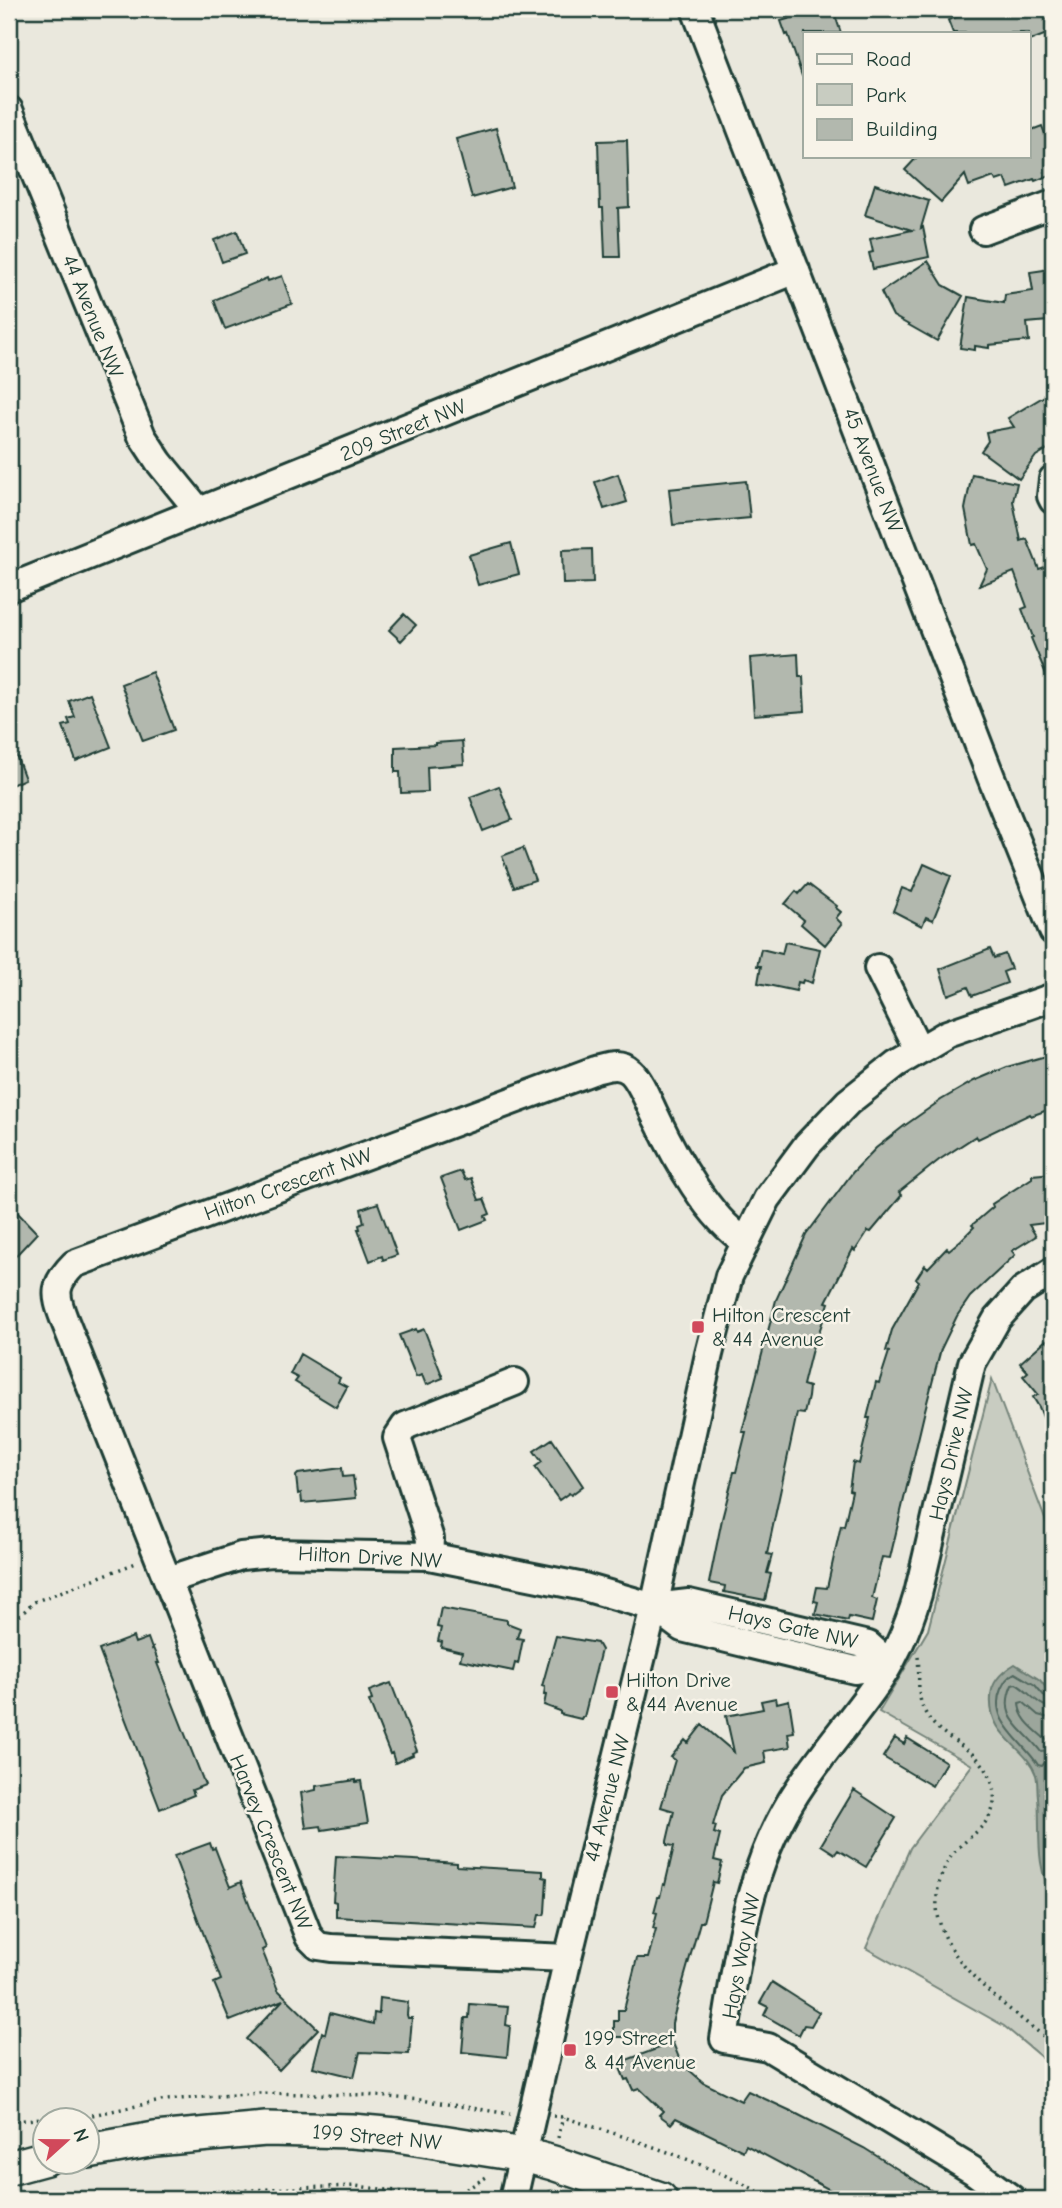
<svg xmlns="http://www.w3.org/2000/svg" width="1062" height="2208" font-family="'Comic Neue',sans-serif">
<rect width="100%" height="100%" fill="#eae8dd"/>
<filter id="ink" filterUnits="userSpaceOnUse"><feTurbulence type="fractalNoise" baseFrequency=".0143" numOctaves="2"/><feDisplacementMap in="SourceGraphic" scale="14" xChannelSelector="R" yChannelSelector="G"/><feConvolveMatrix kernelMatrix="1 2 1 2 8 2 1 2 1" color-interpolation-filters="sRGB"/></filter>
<g filter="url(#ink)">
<path fill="#c8ccc1" stroke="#74847a" stroke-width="2" d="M992,1379L1053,1540V2067L1004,2026L866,1948L910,1848L972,1765L879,1712L928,1630Z"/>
<path fill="#9ca69c" stroke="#6a7c72" stroke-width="2" d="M1015,1664L1040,1680L1053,1696V1758L1049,1770L1053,1810L1048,1846L1053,1866V1897C1034,1865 1041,1832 1038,1797C1037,1790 1038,1782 1036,1775C1026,1745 988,1738 991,1697C991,1682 1003,1671 1015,1664Z"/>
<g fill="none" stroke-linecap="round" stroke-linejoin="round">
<path stroke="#51675e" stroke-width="2" d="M1053,1699L1046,1698L1035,1685L1015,1673C1007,1677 1005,1681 1001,1689C987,1721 1024,1742 1038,1765L1042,1766L1047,1760L1053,1759
M1053,1708C1038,1707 1029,1691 1016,1684L1012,1685C997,1720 1024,1728 1041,1752L1053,1750
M1053,1719L1038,1715L1023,1702L1019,1703C1020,1720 1034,1729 1045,1739L1053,1740"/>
</g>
<path fill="#b2b8ae" stroke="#1f3d34" stroke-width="2" d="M810,9H833L841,33H805V76H802L788,34L786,35L781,21L811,12Z
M979,9H1042L1052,32L1029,41V33H953L948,20Z
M1042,126L1053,155L1048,159L1053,174L1035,181L1034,179L1009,188L1005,178L996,181L994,177L969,186L965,175L941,202L905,170L918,156H1029V131Z
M496,128L512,187L472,198L456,139Z
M627,140L629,207L618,208L620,257H605L603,208H600L598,141Z
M875,184L929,201L921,228L923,227L929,257L873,269L869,253L873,252L870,239L912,230L865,215Z
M237,231L245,254L222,262L214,240Z
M928,261L943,285L963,296L937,341L893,316L881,292Z
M1051,269L1053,317L1048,318V321L1027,323L1029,341L989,345V348L975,346V350L960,348L968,297L1004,303L1005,295L1033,291L1030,272Z
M282,276L292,304L225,329L214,300L267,278L268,281Z
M1053,391V446L1036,456L1019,479L981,451L988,441L986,432L1014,427L1008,418Z
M618,474L627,502L604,509L595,482Z
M972,474L1017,483L1013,501L1021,541L1027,539L1039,569L1048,566L1049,570L1053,569V691L1031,638L1033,637L1022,609L1027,607L1014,572L979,586L987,569L976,544L972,545L965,509Z
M746,481L750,518L673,525L669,489Z
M511,543L519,574L478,585L469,555Z
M592,549L593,583L563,584L562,550Z
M404,614L416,625L401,641L389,630Z
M798,654L799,677H803L805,711L754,715L750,658Z
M152,672L174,730L143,741L121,684Z
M90,693L111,747L76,761L63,726L70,724L68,719L75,717L69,701Z
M10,739L25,779L9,786V740Z
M462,741L464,764L427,767L428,792L401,793L400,772H395V747L436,745V743Z
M499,786L512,820L483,831L470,797Z
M523,848L535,880L514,887L502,856Z
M924,864L951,876L933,920L926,917L922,926L893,911L902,888L912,892Z
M808,884L837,906L836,908L841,912L836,918L842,924L825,945L801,924L804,920L785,904L796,891L799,894Z
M785,942L820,949L812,983L803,980L802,983L798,982L796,991L758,983L761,966H757L761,949L782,954Z
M990,949L994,958L1005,954L1011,969L1003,972L1007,983L972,996L968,987L948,995L940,969Z
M1053,1054V1108L1031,1116L1030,1114L978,1139L976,1136L939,1160L899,1192L902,1195L871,1232L868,1231L855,1251L853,1249L826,1302L829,1303L816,1341H814L803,1385L809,1387L808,1397L804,1414L797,1413L767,1554L772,1555L767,1573L771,1574L765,1600L724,1592L725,1586L709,1583L722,1519L734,1472H736L746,1432H742L776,1300L806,1235L853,1172L876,1148L904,1126L941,1100L974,1081L1007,1067Z
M461,1171L465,1180L471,1178L479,1200L484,1199L490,1214L485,1216L487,1220L461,1230L441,1178Z
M1053,1173V1222L1029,1225L1036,1236L1012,1251L1015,1255L970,1297L957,1316L941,1349L925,1410L890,1558L882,1557L872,1598L877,1600L872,1622L849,1617L848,1621L815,1614L818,1602L814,1601L817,1587L827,1588L841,1525L844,1526L852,1491L849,1490L853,1462L859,1464L870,1418H867L876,1382L879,1383L889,1352L886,1351L892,1330L919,1281L916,1279L925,1265L928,1268L947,1248L949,1250L961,1240L974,1227L972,1225L993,1207L992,1204L1032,1178V1175Z
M378,1203L397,1255L383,1260L382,1256L370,1261L358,1229H360L359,1225L364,1223L361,1209Z
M17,1212L37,1233L9,1263V1220Z
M416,1329L417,1332L424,1329L443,1378L426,1385L422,1375L416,1377L399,1335Z
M1046,1340L1053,1348L1052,1440L1039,1407L1033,1397L1038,1394L1023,1376L1028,1372L1020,1363Z
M300,1354L340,1378L338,1382L347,1387L336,1407L295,1382L298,1378L290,1374Z
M552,1439L583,1486L571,1495L569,1493L559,1500L535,1467L542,1462L534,1451Z
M342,1468L343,1477L353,1476L356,1498L302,1503L301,1493L298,1494L296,1476L298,1474Z
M441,1608L507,1620V1623L520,1628L517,1638L523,1639L518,1664L515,1663L513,1671L460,1660L462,1652L441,1647L442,1642L438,1641L441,1628L437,1627Z
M556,1636L597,1643L601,1650L584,1717H582L581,1719L560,1714V1711L544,1705L546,1695H544L545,1687L542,1686Z
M133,1637L135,1643L148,1638L152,1649L153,1648L159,1663H157L205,1785L192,1790L194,1795L160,1809L99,1650Z
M391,1683L417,1751L412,1753L413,1755L395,1763L392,1753L390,1754L369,1701L372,1700L369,1691Z
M776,1698L777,1703L789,1700L794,1732L788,1733L790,1747L764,1751L766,1763L744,1768L722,1795L713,1825L716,1826L714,1833L720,1835L714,1860L722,1862L717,1883L713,1882L703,1922H700L683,1982L672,2023V2037H614V2021H618V2010H624L637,1958H648L656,1929L653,1928L657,1913L654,1912L658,1897H660L663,1884L665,1885L674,1846L667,1845V1841L674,1811L661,1807L675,1760L671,1757L685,1740L688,1743L702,1725L734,1752L726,1716L763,1709L761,1701Z
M895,1738L904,1744L907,1738L946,1762L932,1786L883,1757Z
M356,1780V1782L361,1781L368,1823L322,1830L321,1826L306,1828L301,1793L316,1790V1786Z
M854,1790L896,1818L866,1867L838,1850L835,1854L821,1845Z
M210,1843L212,1849L215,1848L230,1887L241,1882L266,1948L262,1950L278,1990L318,2029L279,2070L246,2039L283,2000L230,2021L214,1983L221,1980L174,1856Z
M336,1856L414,1860L457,1863V1866L543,1871V1877L547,1878L545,1912L544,1915H539L536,1928L336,1917V1902L333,1901Z
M772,1982L819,2012L811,2026L804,2025L799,2035L764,2015L768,2007L760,2003Z
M380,1998L408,2002L407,2015L408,2018H412L409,2054L360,2052L354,2077L313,2067L322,2032L325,2034L330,2013L373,2024L374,2013L379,2014Z
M470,2004L508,2007L506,2025L510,2026L507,2057L462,2052L465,2018H469Z
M673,2043L681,2063L704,2083L741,2101L748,2091L791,2111L864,2148L945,2199H847L746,2145L743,2151L676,2118L671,2124L659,2115L663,2111L639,2088L633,2090L628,2079L625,2080L618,2063Z"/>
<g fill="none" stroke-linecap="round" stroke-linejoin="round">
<defs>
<path id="minor" d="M695,9L991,777L1053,931
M9,110L142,436L159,462L199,511
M983,230L1053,204
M1053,479L1051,496L1053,500
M9,588L796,270
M878,968L919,1050
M429,1556L430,1539L397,1438L405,1426L515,1382
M168,1580L241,1556L272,1553L429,1556L584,1587L654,1607L682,1628L855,1670L889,1664
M654,1607L689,1603L868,1645L889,1664
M568,1958L331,1948L318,1946L309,1937L64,1319C54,1293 54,1284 74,1264L595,1070C607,1067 620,1062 631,1072C641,1081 650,1106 657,1119C675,1157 709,1219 745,1241
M513,2199L568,1958L654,1607L709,1354L729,1276L767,1199L807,1145L848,1102L896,1064L947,1034L1053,997
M1012,2199L972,2170L768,2047L724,2039C738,1955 746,1876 791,1801C815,1761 846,1727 873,1689C894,1661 908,1628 918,1594L972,1363L997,1319L1023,1290L1053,1271"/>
<path id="major" d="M88,2151L155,2139L266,2129L352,2131L397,2135L524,2155L553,2163L660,2199
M9,2168L46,2158"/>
</defs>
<use href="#minor" stroke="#1f3d34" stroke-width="32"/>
<use href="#major" stroke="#1f3d34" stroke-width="38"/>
<path stroke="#1f3d34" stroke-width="3.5" stroke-dasharray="2 5" stroke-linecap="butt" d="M9,1626L34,1602L136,1563
M918,1657C920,1674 916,1694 924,1710C940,1744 984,1745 993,1787C1000,1817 978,1830 959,1847C949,1857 942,1871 939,1884C922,1953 1008,2006 1053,2044
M553,2116L563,2117C635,2140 706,2162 772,2199
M9,2122L65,2115L82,2117L166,2100L260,2093L366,2095L421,2100L510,2114
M558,2138L563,2117
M550,2190L552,2199
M155,2199L174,2195L269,2189L356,2186L452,2198L488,2176"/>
<use href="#minor" stroke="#f7f3e8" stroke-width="26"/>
<use href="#major" stroke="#f7f3e8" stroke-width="33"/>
</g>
</g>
<g fill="#d1495b" stroke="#f7f3e8" stroke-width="2.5">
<rect x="691" y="1320" width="14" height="14" rx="3.5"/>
<rect x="605" y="1685" width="14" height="14" rx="3.5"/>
<rect x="563" y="2043" width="14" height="14" rx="3.5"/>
</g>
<g text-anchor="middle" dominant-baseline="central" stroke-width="5" stroke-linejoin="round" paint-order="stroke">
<g font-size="21" fill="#1f3d34" stroke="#f7f3e8">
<text transform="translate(93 316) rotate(68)">44 Avenue NW</text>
<text transform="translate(403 430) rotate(-22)">209 Street NW</text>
<text transform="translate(873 470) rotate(69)">45 Avenue NW</text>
<text transform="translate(288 1184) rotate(-20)">Hilton Crescent NW</text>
<text transform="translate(951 1454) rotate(-77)">Hays Drive NW</text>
<text transform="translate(370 1557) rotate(3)">Hilton Drive NW</text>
<text transform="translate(793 1627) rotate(13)">Hays Gate NW</text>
<text transform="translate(607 1798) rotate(-76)">44 Avenue NW</text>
<text transform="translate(271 1842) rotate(68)">Harvey Crescent NW</text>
<text transform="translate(741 1956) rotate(-79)">Hays Way NW</text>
<text transform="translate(377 2137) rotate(5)">199 Street NW</text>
</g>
<g font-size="21" fill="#1f3d34" stroke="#f7f3e8" text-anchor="start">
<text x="712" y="1315">Hilton Crescent<tspan x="712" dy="24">&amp; 44 Avenue</tspan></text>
<text x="626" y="1680">Hilton Drive<tspan x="626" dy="24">&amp; 44 Avenue</tspan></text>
<text x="584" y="2038">199 Street<tspan x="584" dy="24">&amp; 44 Avenue</tspan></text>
</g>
</g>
<rect width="1062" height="2208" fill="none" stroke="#f7f3e8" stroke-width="35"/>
<rect x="18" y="18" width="1027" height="2173" fill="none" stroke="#1f3d34" stroke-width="2.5" filter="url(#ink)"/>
<rect x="803" y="32" width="228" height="126" fill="#f7f3e8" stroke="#a1aaa0" stroke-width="2"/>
<rect x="817" y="54" width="35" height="10" fill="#f7f3e8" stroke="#a1aaa0" stroke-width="2"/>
<text x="866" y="66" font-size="21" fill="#1f3d34">Road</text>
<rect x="817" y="84" width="35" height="21" fill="#c8ccc1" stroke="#a1aaa0" stroke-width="2"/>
<text x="866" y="102" font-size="21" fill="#1f3d34">Park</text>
<rect x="817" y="119" width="35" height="21" fill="#b2b8ae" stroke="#a1aaa0" stroke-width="2"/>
<text x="866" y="136" font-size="21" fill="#1f3d34">Building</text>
<g transform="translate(66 2141) rotate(69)"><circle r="33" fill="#f7f3e8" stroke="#a1aaa0" stroke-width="2"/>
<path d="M0-5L12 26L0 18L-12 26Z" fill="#d1495b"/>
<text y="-10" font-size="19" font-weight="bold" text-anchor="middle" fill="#1f3d34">N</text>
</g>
</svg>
